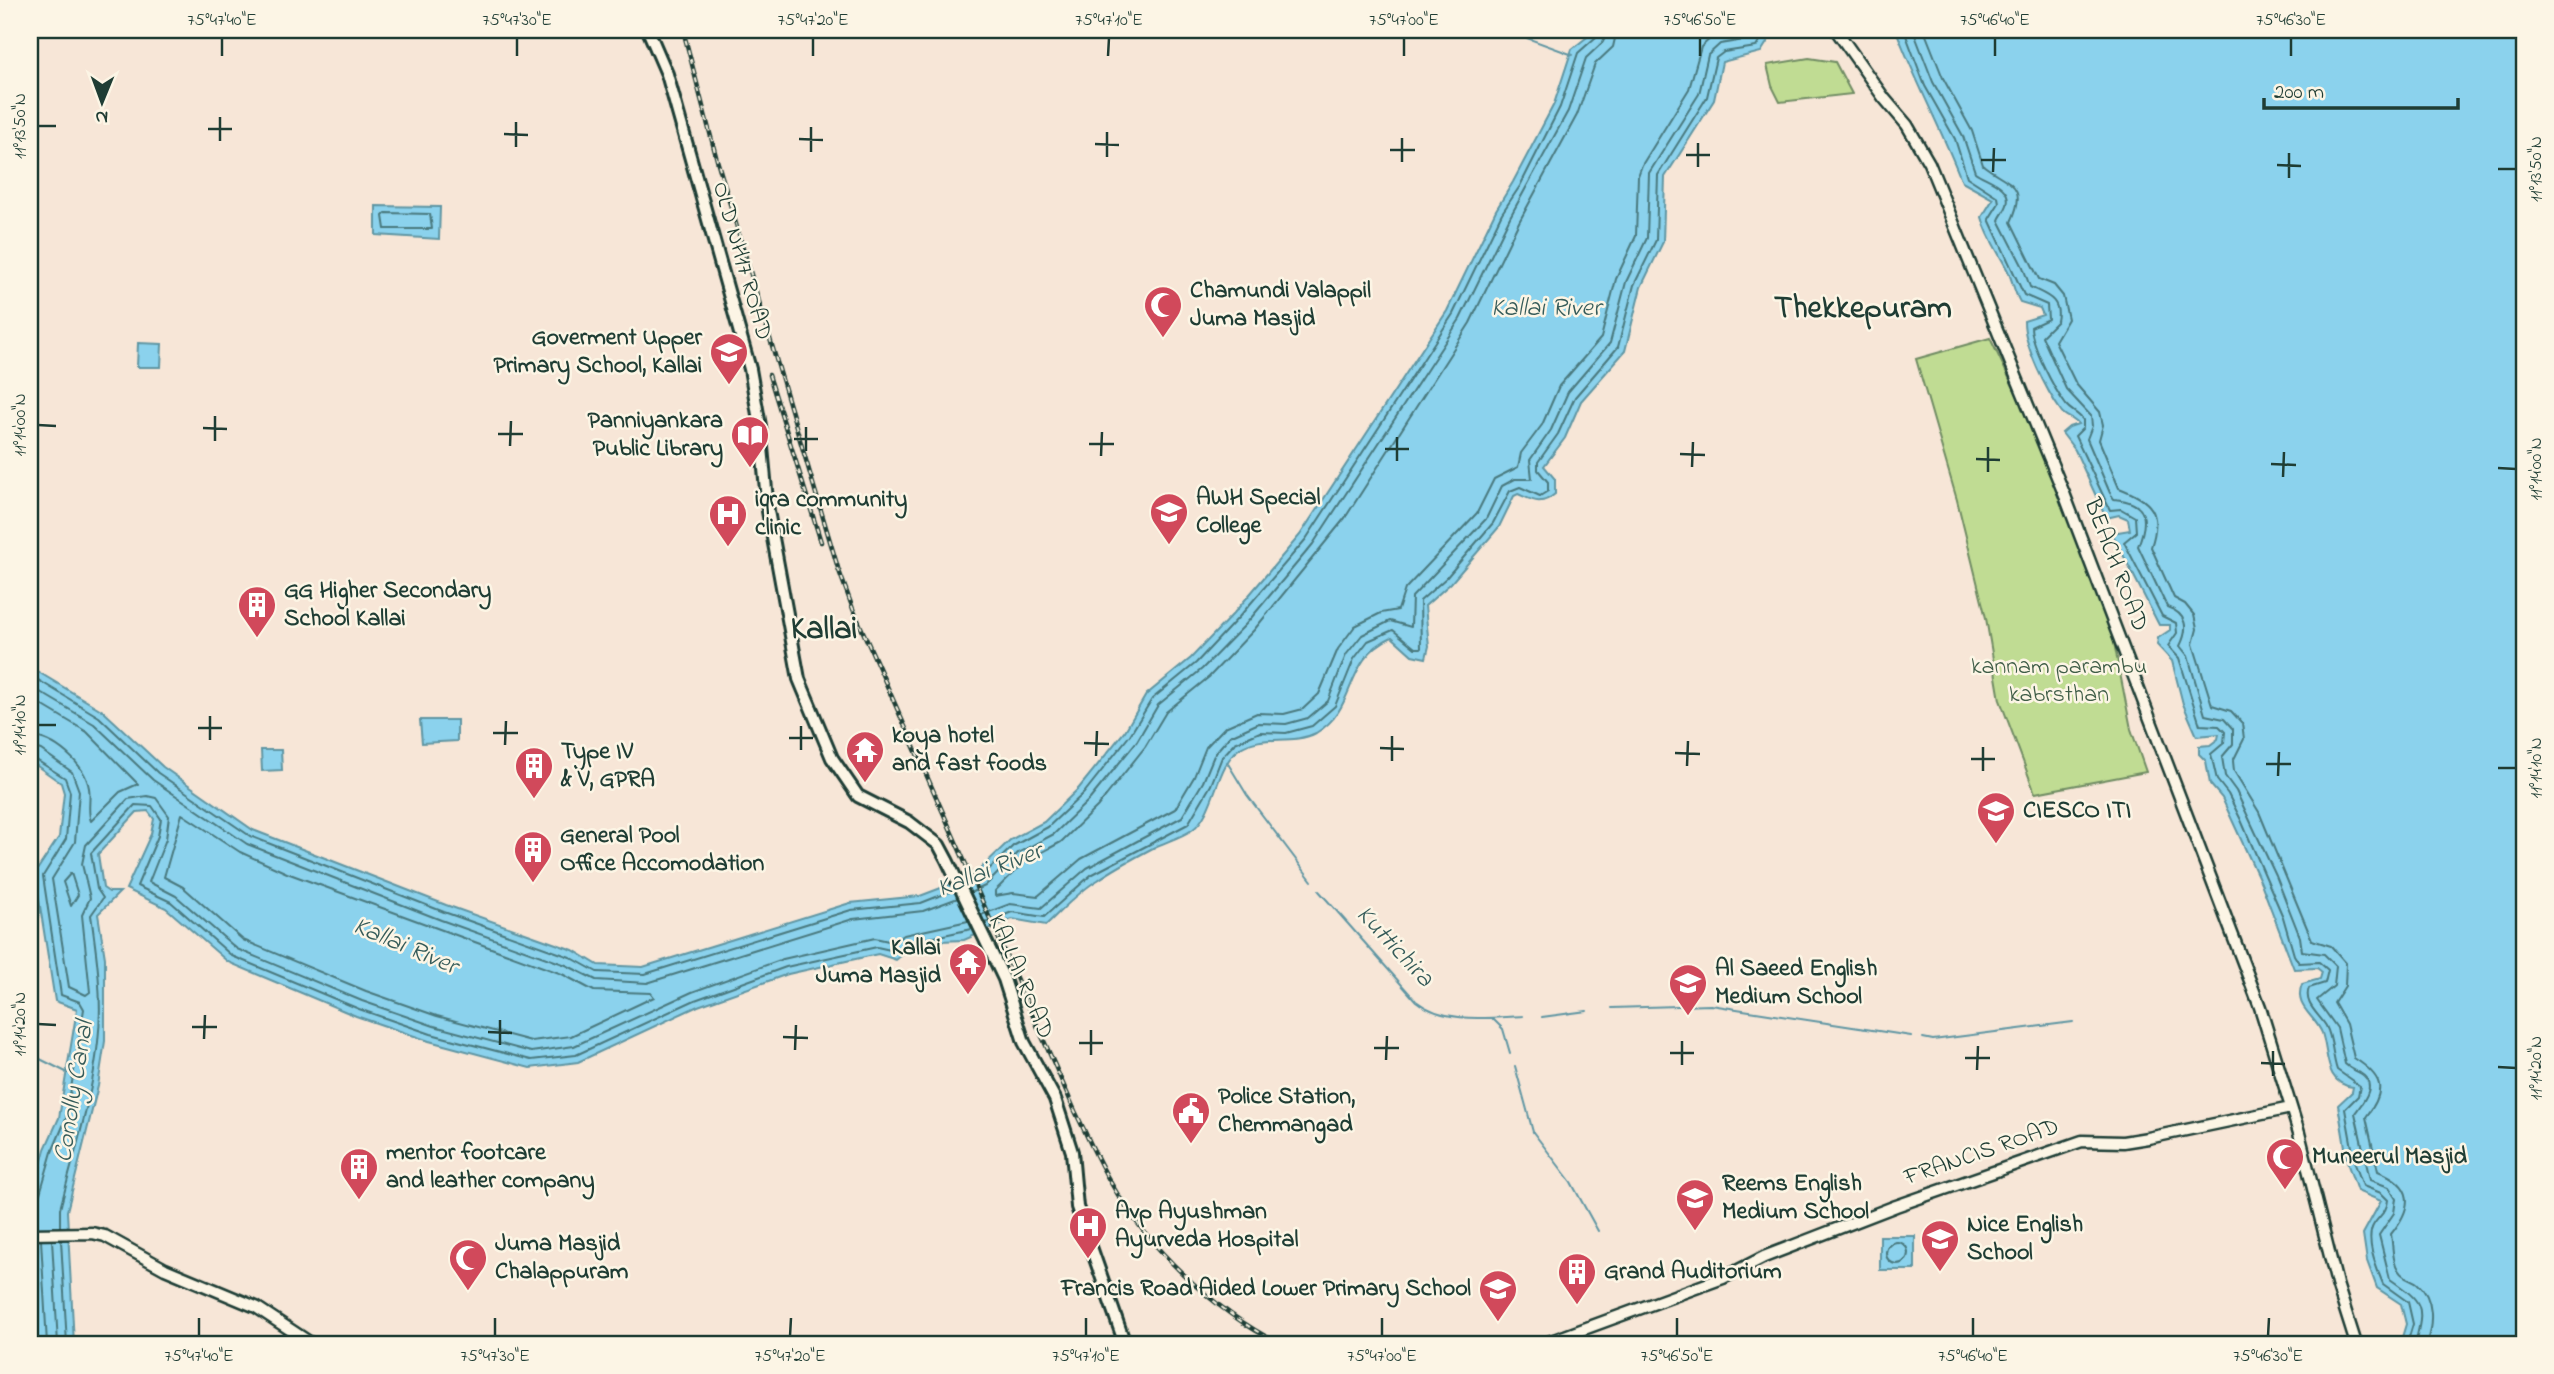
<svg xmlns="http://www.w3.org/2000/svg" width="2554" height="1374" font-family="'Indie Flower',sans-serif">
<rect width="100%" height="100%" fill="#f7e6d7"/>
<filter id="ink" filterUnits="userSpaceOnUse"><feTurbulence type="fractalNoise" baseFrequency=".0143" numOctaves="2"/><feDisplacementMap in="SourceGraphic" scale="14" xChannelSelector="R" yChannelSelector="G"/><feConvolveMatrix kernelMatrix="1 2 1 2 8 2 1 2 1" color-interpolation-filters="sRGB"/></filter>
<g filter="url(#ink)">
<path fill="#c0dc93" stroke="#708c64" stroke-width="2" d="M1809,58L1835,62L1852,94L1780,102L1772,86L1767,65Z
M1990,338L2064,493L2105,597L2131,729L2146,772L2035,793L2000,700L1986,618L1957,500L1916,359Z"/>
<path fill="#8bd2ed" stroke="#6096a3" stroke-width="2" d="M1596,30H1775L1761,52L1722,62L1714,100L1665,177L1663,242L1641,287L1625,351L1581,401L1565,438L1544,466L1555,479V494C1541,506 1534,501 1518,494L1514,496L1499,527L1451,583L1425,606L1429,646L1426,658L1412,655L1392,637C1342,660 1359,708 1316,733C1291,746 1263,733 1239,749C1216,765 1215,814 1192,830C1180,838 1165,842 1153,848C1134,858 1115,868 1098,880C1079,891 1062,910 1046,925L1012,919L964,940L940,941L908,950L896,960L878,954L788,974L698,1006L578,1062L530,1068L429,1041L356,1016L228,962L166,908L126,889L151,834L154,819L148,811L137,812L98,854L103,888L109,892H120L98,914L105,958V1041L98,1086L67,1211L74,1344H33L30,1206L45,1149L59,1118L77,1009L55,1001L37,887L35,873L59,837L64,793L61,783L30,761V667L103,711L163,767L253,830L446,905L573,950L598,965L643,967L850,903L920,896L941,888L975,874L1010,840L1044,822L1079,788L1125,731L1146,695L1191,658L1234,613L1300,535L1447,311L1496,210L1513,182L1554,104L1572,49Z
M1896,30H2524V1344H2400L2406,1324L2401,1304L2377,1288L2367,1261L2363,1234L2381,1201L2357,1191L2348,1165L2338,1105L2352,1092L2353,1087C2324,1084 2329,1053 2322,1033C2315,1015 2293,1007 2302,984L2320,979L2322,972L2317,968L2294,969L2261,883L2222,798L2210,784L2206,761L2199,754V746L2210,745L2218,739L2219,734L2197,736L2183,704L2172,661L2157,645L2158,638L2170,630V625H2159L2112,533L2130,530L2128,519L2119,515L2106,518L2075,450L2062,433L2069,427L2078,424C2073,418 2065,417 2061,411C2046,390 2024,346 2024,321L2043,315L2040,308L2020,302C2014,292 2013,282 2008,271C1999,253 1987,237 1982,217L1993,199L1962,182C1942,130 1916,83 1896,30Z
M376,206L440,207L439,239L376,235Z
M138,343L162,344L161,367H137Z
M420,720H457V741L422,743Z
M261,750H281L282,770L262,771Z
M1880,1236H1915V1270H1880Z"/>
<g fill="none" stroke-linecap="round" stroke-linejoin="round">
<path stroke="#4a797e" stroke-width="2" d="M1617,30L1613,47L1595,64L1577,115L1519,222L1470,323L1345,518L1254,630L1209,677L1166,712L1145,747L1098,806L1061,842L1024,862L995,891V896L1013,893L1038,896L1081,859L1175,809L1194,777L1206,747L1225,727L1257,713L1284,714L1303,709L1319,694L1338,649L1355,626L1381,613L1398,610L1405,589L1477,513L1494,479L1518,467L1521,453L1542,425L1559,386L1601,338L1616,279L1636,236L1638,176L1642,165L1689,89L1701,47L1713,36L1735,30
M1904,30L1925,86L1955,139L1967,177L1998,197L1999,203L1989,219L2024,295L2047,305L2048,319L2031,327C2032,347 2054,389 2066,405C2071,411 2078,413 2083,420V428L2075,436L2110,510L2121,509L2135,517L2136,532L2124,542L2162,616L2176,623L2177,633L2168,646L2179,658L2200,725L2219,726L2225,732L2224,743L2211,754L2217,780L2228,794L2241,820L2283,917L2294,955L2299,963L2319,962L2328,970L2325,983L2309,988C2303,1004 2319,1014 2326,1026C2333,1039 2332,1056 2337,1070L2360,1086L2358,1096L2345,1109L2355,1164L2363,1186L2381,1193L2388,1200C2387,1212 2380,1215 2374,1224C2364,1239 2377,1269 2383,1284L2408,1302L2413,1324L2407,1344
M1913,30L1933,82L1963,136L1975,172C1986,180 2013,186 2007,205C2005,211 2001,215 1999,220L2023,267L2030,287C2045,295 2062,298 2057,321L2042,336L2066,389L2091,416L2092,426L2087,439L2110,493L2114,499C2149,502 2148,521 2138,546L2167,607C2187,614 2189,628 2180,646L2188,656L2205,715L2224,719L2233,729V744L2222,757L2225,776L2236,791L2276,876L2300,937L2302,951L2324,954L2336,966L2334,986L2317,1000L2337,1028L2345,1064C2350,1069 2354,1070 2360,1073C2379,1084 2363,1102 2355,1113L2370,1180L2389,1187L2396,1198L2394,1213L2379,1235L2390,1279C2423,1302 2425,1305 2415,1344
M1924,30L1943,78L1972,131L1983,165C2009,185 2029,183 2011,222L2039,279L2054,285L2063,296L2068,319L2055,341L2076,384L2100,412L2103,425L2099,440L2119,488C2151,500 2163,512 2151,547L2174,598L2185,604L2194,615L2197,629L2193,644L2212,705L2231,711L2242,723L2244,739L2233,761L2234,771L2259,812L2312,940L2331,946L2346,963L2345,986L2334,1003L2346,1024L2354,1058C2382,1076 2388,1089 2366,1117L2378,1171C2414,1185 2414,1206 2391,1234C2393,1246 2392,1261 2399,1271C2403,1278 2412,1279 2417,1283C2435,1298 2433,1325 2426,1344
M386,213L430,214L432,229H385L383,216Z
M30,675L99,717L158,773L250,836L444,912L570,957L597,972L645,974L851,910L921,903L954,890
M30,686L94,724L153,780L247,844L441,920L566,965L596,980L647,983L853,919L923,911L958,898
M30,698L87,732L138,784L120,792L91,821C87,812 91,799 89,788C85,764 54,737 30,737
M30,747L41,750L72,772L79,791L75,842L52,879L69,987L86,995L90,992L82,915L90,898L82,864L86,845L128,799L147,796L156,798L169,816L166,839L149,882L176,896L237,949L362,1001L434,1026L531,1052L574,1046L692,992L783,959L875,938L893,942L904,935L968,921
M30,756L65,778L70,792L66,839L43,876L61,995L80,1002L84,1009L66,1119L52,1152L39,1197L30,1202
M182,814L240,852L287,873L562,974L594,991L651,993L654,997L571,1036L531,1041L437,1016L366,991L243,940L183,887L164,877Z
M71,873L78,895L71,906L63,882Z
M967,885L979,879L1013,846L1048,827L1084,793L1130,735L1152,699L1196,663L1239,617L1306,539L1453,314L1502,213L1520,186L1560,107L1578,53L1596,37L1598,30
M970,893L985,886L1018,853L1054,834L1090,799L1137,741L1158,705L1202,669L1246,624L1313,544L1460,319L1510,217L1568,111L1586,58L1603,42L1607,30
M981,915L1010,904L1041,908L1087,868L1182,817L1203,782L1215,753L1230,736L1259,723L1286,724L1308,718L1328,701L1346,655L1362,635L1390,621L1411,627L1412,597L1486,519L1502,486L1515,479H1532L1530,460L1551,430L1568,392L1610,343L1626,282L1647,238L1649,173L1699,94L1708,55L1720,44L1750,39L1757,30
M985,923L1012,912L1044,917L1091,875L1188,824L1211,785L1222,757L1235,743L1260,732L1286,733L1312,726L1335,706L1354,659L1368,641L1393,630L1415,648H1421L1420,601L1446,578L1493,523L1510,491L1520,487L1540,496L1548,491V482L1538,470V462L1558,434L1575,397L1618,347L1634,285L1656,240L1658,175L1707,97L1716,58L1724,52L1756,47L1767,30
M60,1227V1209C74,1154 92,1099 98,1042C103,1000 97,957 91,915L103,898L97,889L91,853L135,805L152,806L161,819L158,836L137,886L171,902L232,956L359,1009L431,1034L531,1060L576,1055L695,1000L786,967L877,947L895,951L906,943L972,929
M41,1240L47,1344
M52,1240L58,1344
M61,1240L67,1344
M1886 1253a11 11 0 1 1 22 0a11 11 0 1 1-22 0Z"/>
<path stroke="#6096a3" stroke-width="2" d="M1505,30L1573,55
M1227,762L1247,795L1312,881
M1319,891L1416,1001C1445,1024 1487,1018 1523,1016
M1612,1008L1711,1005L1911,1036
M1542,1017L1587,1011
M1492,1018L1503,1029L1510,1053
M1923,1038L1933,1040L2073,1022
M30,1054L68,1073
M1515,1066L1533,1132L1571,1182L1598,1231"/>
<defs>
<path id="secondary" d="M1836,30L1884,98L1907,125L1929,163L2065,496L2260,1007L2299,1133L2337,1284L2356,1344
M30,1234L92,1233L105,1236L165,1269L256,1307L312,1344
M1543,1344L1723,1278L1764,1257L1896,1206L2082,1141L2123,1142L2148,1138L2291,1108"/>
<path id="primary" d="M648,30L667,74L750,369L760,426L768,511L799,679L832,758L858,796L909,822L939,845L947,860L1004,979L1024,1042L1055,1099L1072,1152L1077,1207L1125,1344"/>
</defs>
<use href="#secondary" stroke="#1f3d34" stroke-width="15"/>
<use href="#primary" stroke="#1f3d34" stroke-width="16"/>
<use href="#secondary" stroke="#fcf5e5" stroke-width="10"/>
<use href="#primary" stroke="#fcf5e5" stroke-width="10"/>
<defs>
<path id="rail" d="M683,30L717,160L838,568L853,609L1075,1111C1087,1135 1097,1160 1111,1183C1147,1247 1214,1311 1280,1344
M769,375L821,542"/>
</defs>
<use href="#rail" stroke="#1f3d34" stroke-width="4.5"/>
<use href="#rail" stroke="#fcf5e5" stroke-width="2" stroke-dasharray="5" stroke-linecap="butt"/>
</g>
</g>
<path fill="none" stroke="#1f3d34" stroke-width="2.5" d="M222,56V38M517,56V38M813,56V38M1108,56L1109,38M1404,56V38M1700,56V38M1995,56V38M2291,56V38M38,126H56M208,129H232M504,134L528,135M799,139L823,140M220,141V117M1095,144L1119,145M516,147V122M1390,150H1415M811,152V127M1686,155H1710M1107,157V132M1981,160H2006M1402,162V138M2277,165L2301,166M1698,167V143M2498,169H2516M1993,172L1994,148M2289,178V153M38,425L56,426M203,428L227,429M498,434H523M794,439H818M215,441V416M1089,444H1114M510,446L511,421M1385,449H1409M806,451V427M1680,454L1705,455M1101,456L1102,432M1976,459L2000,460M1397,461V437M2271,464L2296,465M1692,467L1693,442M2498,468L2516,469M1988,472V447M2283,477L2284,452M38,725H56M198,728H222M493,733H518M789,738H813M210,740V716M1084,743L1109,744M505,745L506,721M1380,748L1404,749M801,750V726M1675,753L1700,754M1096,756L1097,731M1971,759H1995M1392,761V736M2266,764H2291M1687,766L1688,741M2498,768H2516M1983,771V747M2278,776L2279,752M38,1024L56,1025M192,1027H217M488,1032L512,1033M783,1037L808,1038M204,1039L205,1015M1079,1043H1103M500,1045V1020M1374,1048H1399M795,1050L796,1025M1670,1053H1694M1091,1055V1030M1965,1058H1990M1386,1060L1387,1036M2261,1063L2285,1064M1682,1065V1041M2498,1067L2516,1068M1977,1070L1978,1046M2273,1076V1051M199,1336V1318M495,1336V1318M790,1336L791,1318M1086,1336V1318M1382,1336V1318M1677,1336V1318M1973,1336V1318M2268,1336L2269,1318"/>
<defs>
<symbol id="mosque-pin" viewBox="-11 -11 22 30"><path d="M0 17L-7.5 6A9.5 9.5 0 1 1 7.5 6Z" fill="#d1495b" stroke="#fcf5e5"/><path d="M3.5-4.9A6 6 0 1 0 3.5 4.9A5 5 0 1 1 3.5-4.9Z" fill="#fff"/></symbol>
<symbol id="school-pin" viewBox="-11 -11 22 30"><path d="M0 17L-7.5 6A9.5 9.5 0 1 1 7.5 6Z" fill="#d1495b" stroke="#fcf5e5"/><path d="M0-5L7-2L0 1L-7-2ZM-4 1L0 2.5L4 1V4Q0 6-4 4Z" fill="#fff"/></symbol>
<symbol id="library-pin" viewBox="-11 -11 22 30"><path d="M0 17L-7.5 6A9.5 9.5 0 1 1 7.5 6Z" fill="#d1495b" stroke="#fcf5e5"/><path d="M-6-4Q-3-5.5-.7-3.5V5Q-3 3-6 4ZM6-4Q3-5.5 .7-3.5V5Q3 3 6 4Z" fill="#fff"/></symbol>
<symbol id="university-pin" viewBox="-11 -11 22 30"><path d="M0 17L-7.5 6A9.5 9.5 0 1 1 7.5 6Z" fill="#d1495b" stroke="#fcf5e5"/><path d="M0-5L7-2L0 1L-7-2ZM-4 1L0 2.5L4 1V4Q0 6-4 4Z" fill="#fff"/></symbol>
<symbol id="hospital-pin" viewBox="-11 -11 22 30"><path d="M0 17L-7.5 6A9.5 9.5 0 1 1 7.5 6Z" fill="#d1495b" stroke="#fcf5e5"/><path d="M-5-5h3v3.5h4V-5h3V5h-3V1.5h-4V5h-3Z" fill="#fff"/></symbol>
<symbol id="building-pin" viewBox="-11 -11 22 30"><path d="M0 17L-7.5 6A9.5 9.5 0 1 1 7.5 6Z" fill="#d1495b" stroke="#fcf5e5"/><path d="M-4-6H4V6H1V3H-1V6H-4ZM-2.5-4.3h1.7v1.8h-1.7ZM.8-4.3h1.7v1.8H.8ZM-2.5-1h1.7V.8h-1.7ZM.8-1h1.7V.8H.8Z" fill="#fff"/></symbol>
<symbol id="temple-pin" viewBox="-11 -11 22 30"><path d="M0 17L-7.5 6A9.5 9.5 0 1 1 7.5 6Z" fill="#d1495b" stroke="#fcf5e5"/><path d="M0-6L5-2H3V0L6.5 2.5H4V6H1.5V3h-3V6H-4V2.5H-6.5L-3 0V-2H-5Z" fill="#fff"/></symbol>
<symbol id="civic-pin" viewBox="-11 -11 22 30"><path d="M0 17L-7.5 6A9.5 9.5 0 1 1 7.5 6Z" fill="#d1495b" stroke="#fcf5e5"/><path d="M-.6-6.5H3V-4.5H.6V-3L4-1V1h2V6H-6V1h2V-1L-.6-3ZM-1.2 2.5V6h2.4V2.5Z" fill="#fff"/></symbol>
</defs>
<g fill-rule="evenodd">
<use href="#mosque-pin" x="1141" y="283" width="44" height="60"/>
<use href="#school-pin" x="707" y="330" width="44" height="60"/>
<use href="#library-pin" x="728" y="413" width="44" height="60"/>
<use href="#university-pin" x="1147" y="490" width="44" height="60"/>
<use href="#hospital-pin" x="706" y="492" width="44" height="60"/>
<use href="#building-pin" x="235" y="583" width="44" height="60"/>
<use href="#temple-pin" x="843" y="728" width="44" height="60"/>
<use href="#building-pin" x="512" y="744" width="44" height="60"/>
<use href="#university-pin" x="1974" y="789" width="44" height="60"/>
<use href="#building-pin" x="511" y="828" width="44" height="60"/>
<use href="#temple-pin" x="946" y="940" width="44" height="60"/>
<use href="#school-pin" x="1666" y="961" width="44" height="60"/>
<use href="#civic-pin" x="1169" y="1089" width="44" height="60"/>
<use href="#mosque-pin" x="2263" y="1135" width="44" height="60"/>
<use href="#building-pin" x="337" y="1145" width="44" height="60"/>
<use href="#school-pin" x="1673" y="1176" width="44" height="60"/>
<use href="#hospital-pin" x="1066" y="1204" width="44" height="60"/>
<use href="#school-pin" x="1918" y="1217" width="44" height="60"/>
<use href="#mosque-pin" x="446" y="1236" width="44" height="60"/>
<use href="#building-pin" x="1555" y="1250" width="44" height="60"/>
<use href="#school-pin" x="1476" y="1267" width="44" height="60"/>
</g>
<g text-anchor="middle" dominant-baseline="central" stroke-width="5" stroke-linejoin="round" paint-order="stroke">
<g font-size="24" fill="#1f3d34" stroke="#fcf5e5">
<text transform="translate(741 261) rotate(74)">OLD NH17 ROAD</text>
<text transform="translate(2115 565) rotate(69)">BEACH ROAD</text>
<text transform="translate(1020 977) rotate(67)">KALLAI ROAD</text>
<text transform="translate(1982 1153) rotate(-19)">FRANCIS ROAD</text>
</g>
<g font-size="24" font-weight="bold" fill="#1f3d34" stroke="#fcf5e5" text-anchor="start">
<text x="1190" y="291">Chamundi Valappil<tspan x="1190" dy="28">Juma Masjid</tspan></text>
<text x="702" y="338" text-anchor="end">Goverment Upper<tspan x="702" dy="28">Primary School, Kallai</tspan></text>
<text x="723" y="421" text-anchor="end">Panniyankara<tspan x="723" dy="28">Public Library</tspan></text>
<text x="1196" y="498">AWH Special<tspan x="1196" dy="28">College</tspan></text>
<text x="755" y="500">iqra community<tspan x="755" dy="28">clinic</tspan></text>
<text x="284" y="591">GG Higher Secondary<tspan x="284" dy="28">School Kallai</tspan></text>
<text x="892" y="736">koya hotel<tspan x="892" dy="28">and fast foods</tspan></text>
<text x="561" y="752">Type IV<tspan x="561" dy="28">&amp; V, GPRA</tspan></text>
<text x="2023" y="811">CIESCO ITI</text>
<text x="560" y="836">General Pool<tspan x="560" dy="28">Office Accomodation</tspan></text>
<text x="941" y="948" text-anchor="end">Kallai<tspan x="941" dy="28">Juma Masjid</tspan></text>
<text x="1715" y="969">Al Saeed English<tspan x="1715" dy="28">Medium School</tspan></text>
<text x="1218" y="1097">Police Station,<tspan x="1218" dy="28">Chemmangad</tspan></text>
<text x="386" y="1153">mentor footcare<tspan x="386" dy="28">and leather company</tspan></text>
<text x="2312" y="1157">Muneerul Masjid</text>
<text x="1722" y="1184">Reems English<tspan x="1722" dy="28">Medium School</tspan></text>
<text x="1115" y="1212">Avp Ayushman<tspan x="1115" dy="28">Ayurveda Hospital</tspan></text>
<text x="1967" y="1225">Nice English<tspan x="1967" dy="28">School</tspan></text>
<text x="495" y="1244">Juma Masjid<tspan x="495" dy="28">Chalappuram</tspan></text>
<text x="1604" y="1272">Grand Auditorium</text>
<text x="1471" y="1289" text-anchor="end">Francis Road Aided Lower Primary School</text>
</g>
<g font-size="24" fill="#3f5d47" stroke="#fcf5e5">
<text x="2059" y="667">kannam parambu<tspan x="2059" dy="28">kabrsthan</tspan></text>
</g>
<g font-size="26" font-style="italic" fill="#355b59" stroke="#fcf5e5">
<text x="1546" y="309">Kallai River</text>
<text transform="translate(990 871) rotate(-21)">Kallai River</text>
<text transform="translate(405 947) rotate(23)">Kallai River</text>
<text transform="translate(1394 947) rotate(47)">Kuttichira</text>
<text transform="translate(75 1092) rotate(-81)">Conolly Canal</text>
</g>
<g font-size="32" font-weight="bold" fill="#1f3d34" stroke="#fcf5e5">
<text x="1863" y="309">Thekkepuram</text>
<text x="824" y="630">Kallai</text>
</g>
</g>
<rect width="2554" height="1374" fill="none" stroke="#fcf5e5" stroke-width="77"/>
<g transform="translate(102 102) rotate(181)" stroke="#fcf5e5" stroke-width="5" paint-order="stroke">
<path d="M0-5L12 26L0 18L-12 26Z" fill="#1f3d34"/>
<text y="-10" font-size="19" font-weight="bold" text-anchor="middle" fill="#1f3d34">N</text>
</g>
<path d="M2264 98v10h194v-10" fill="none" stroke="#1f3d34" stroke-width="3.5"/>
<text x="2274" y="98" font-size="21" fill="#1f3d34" stroke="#fcf5e5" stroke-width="5" paint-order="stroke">200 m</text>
<rect x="38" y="38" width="2478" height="1298" fill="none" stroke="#1f3d34" stroke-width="2.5"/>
<g font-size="18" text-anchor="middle" fill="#1f3d34">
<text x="222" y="25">75°47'40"E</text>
<text x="517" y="25">75°47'30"E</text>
<text x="813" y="25">75°47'20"E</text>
<text x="1109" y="25">75°47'10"E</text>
<text x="1404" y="25">75°47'00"E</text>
<text x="1700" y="25">75°46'50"E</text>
<text x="1995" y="25">75°46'40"E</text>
<text x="2291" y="25">75°46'30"E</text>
<text transform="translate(19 126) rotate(-90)" y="6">11°13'50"N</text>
<text transform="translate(2535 169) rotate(-90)" y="6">11°13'50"N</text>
<text transform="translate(19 425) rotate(-90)" y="6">11°14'00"N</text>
<text transform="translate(2535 469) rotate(-90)" y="6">11°14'00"N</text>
<text transform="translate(19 725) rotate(-90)" y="6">11°14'10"N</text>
<text transform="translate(2535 768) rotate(-90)" y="6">11°14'10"N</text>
<text transform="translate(19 1024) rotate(-90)" y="6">11°14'20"N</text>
<text transform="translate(2535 1068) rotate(-90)" y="6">11°14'20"N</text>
<text x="199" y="1361">75°47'40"E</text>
<text x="495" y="1361">75°47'30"E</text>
<text x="790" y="1361">75°47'20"E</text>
<text x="1086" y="1361">75°47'10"E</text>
<text x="1382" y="1361">75°47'00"E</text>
<text x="1677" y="1361">75°46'50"E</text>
<text x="1973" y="1361">75°46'40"E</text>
<text x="2268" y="1361">75°46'30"E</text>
</g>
</svg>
